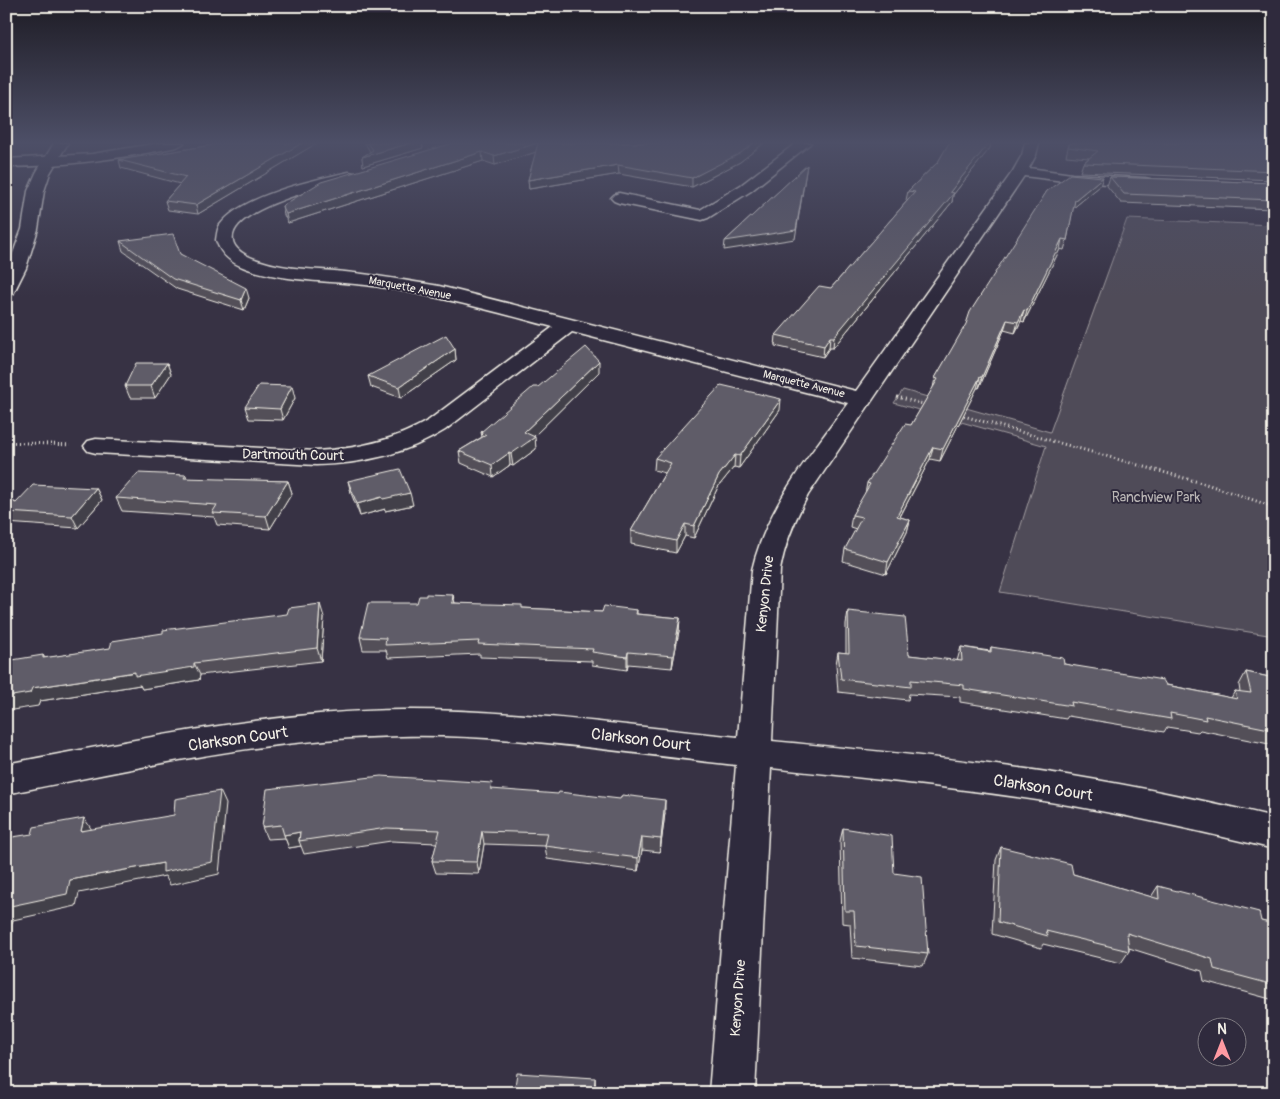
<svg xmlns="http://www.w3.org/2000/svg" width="1280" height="1099" font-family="Pangolin,sans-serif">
<rect width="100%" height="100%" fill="#373244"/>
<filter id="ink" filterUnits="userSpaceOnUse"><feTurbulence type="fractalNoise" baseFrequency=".02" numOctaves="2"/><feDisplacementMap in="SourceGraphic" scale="10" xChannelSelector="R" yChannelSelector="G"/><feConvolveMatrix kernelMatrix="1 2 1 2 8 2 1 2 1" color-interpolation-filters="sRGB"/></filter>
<g filter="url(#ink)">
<path fill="#504b59" stroke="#a29ea0" d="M1127,219L1274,225V636L1000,592L1046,446L894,403L903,390L1050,432Z"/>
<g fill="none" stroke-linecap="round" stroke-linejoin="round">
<defs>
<path id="minor" d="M159,143H184L177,147C120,159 64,166 6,167V159L92,154Z
M796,143H811L751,191L708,218L702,220L619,203L614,201L611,198L614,195L619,193L700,210L741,185Z
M1025,143H1039L1036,155L1029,168L1072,174L1145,178L1150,179L1152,182L1150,185L1145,186L1072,182L1024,176L808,495C795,519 785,543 780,570L772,741C873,751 973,760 1073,776C1140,787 1207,801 1274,817V849C1208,833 1141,818 1074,806C974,789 872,779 771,768L755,1093H709L736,765C625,753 514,734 402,736C268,738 137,768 6,794V764C137,740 269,711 403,710C515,709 626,726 738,737L752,570C767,506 810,455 848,403L572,332L445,430C407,454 361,464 316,465L96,453L88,451L84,446L88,441L96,439L316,451C356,449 394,441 429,420L553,327C496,312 439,296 380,287C336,280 290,283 248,269C233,264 221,256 216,240C217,235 217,229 220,225C242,195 314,180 349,172L354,173L356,176L354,179C328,186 239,206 233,235C230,250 250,258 261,261C288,270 317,269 345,272C376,275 408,281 439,286L856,391L1013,171L1022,155Z"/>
<path id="tertiary" d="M54,143H68L50,173L44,191L38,229L26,268L13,294L6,296V272L22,229L28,191L36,173Z"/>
</defs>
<use href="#minor" stroke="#f4f1e8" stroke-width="3"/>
<use href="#tertiary" stroke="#f4f1e8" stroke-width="3"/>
<path stroke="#f4f1e8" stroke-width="3" stroke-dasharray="1 3" stroke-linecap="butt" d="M897,397L927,405
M960,415L1209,485L1274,507
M6,442L70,445"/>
<use href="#minor" fill="#2f2a3d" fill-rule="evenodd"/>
<use href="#tertiary" fill="#2f2a3d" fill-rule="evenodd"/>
</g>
<path fill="#524f59" stroke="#f4f1e8" d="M224,143H317L198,214L168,210L165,201L180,184L121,168L119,160Z
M365,143H422L423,148L363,166L362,157L370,152Z
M453,143H764L740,162L692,187L619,174L529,189L528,180L536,152L495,165L483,161L288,223L284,215L282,206Z
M949,143H991L990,148L953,195L952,202L833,348H829L823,357L775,346L776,335L831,288L908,200H906L908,191L938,162Z
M1069,143H1274V180L1080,172L1083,163L1089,158L1066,156Z
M1110,177L1274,183V209L1121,203L1107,186Z
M1100,186L1073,208L1067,240L1064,250L1060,249L1024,322L1021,321L1015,333L1004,330L979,388H977L940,461L930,459L900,517L910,520L907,532L886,574L843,561L845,549L856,529L850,527L852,515L865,494L867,483L911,425L933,388L935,378L1047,191Z
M120,241L180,254L249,298L244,310L177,289L123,251Z
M455,349L456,360L401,398L371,387L368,376Z
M167,363L171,374L155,398H130L125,386Z
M599,372L534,436L536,449L513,466L510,465L493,477L461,463L459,451L482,437L481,432Z
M295,398L283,420L249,419L245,407Z
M780,410L739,468L734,467L718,487L694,538L685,536L676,553L631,544V531L665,473L654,470L655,458Z
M186,475L187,479L288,481L292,493L270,529L217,525L214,517L122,511L116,498Z
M348,481L413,505L385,511V509L360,516L351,493Z
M96,488L102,500L78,528L6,523V498L16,503Z
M453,595L455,603L522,608L602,612L637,610V614L680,618L679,631L672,668L628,664L627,670L592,665V661L480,657V654L388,658L386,650H363L360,637L417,603Z
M848,611L909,655L957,661L961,647L990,651L991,647L1064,664L1231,698L1235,691L1240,692L1239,685L1246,672L1274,678V745L1200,730L1198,732L1167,727L1164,732L1068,716L1066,719L960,702V697L909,694L908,700L838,692L836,664L838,652L846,653V624Z
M324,617L321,661L200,675L199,680L142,689L140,685L40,701L38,706L43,655L45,658Z
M493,790L665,813L660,852L642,850L638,871L547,859L545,846L484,844L479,874L436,873L432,861L437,843L391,841L304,854L301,846L289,848L285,838L267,839L262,827Z
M843,828L894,873L928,954L923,966L852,958L850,924L842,923L840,841Z
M1001,847L1073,874L1151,897L1158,886L1261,921L1274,924V1000L1204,981L1202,971L1129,948V951L1121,963L1043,944L1041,948L992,934L996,860Z"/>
<path fill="#424048" stroke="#f4f1e8" d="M302,143H317L198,214L196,205Z
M411,143H422L423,148L363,166L362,157Z
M538,143L539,151L495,165L494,156Z
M754,143H764L740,162L692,187V178Z
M989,143H991L990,148L953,195L952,202L833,348L834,337Z
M482,152L483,161L288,223L286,214Z
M618,165L619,174L529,189L528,180Z
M807,165L795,239L724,250L725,241Z
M1103,177L1100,186L1072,209L1075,200Z
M1062,239L1060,249L1024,322L1027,311Z
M246,288L249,298L244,310L241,300Z
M1024,310L1021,321L1015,333L1018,322Z
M1007,320L1004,330L979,388L982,377Z
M830,337L829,348L823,357L824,346Z
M455,349L456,360L401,398L399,387Z
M599,361V372L528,442L535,437L536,449L513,466L511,454L524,432Z
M167,363L171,374L155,398L151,386Z
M980,377L977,388L940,461L943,449Z
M292,386L295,398L283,420L280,409Z
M781,399L780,410L739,468L740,456Z
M933,447L930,459L894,528L897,516Z
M509,453L510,465L493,477L492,465Z
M735,455L734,467L718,487L694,538V526L719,475Z
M288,481L292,493L270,529L266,516Z
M96,488L102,500L78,528L72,516Z
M410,493L413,505L385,511V509L360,516L357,504L382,497Z
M910,520L907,532L886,574L888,562Z
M685,524V536L676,553V541Z
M453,595L455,607L452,603Z
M320,604L324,617L321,661L317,648Z
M680,618L679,631L672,668L673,656Z
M628,652V664L627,670V657Z
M194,663L200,675L199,680L142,689L140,685L40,701L38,706L6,711V697L32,688Z
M220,791L226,804L219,874L170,885L165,876L79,893L76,906L13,920L6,941V907L70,880L163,863Z
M665,800V813L660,852L661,839Z
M84,818L92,830L81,831Z
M482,831L484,844L479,874L477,862Z
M300,832L299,841L301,846L289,848L284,835Z
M642,837V850L638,871V858Z
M595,1078L596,1093H594Z"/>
<path fill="#5f5c67" stroke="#f4f1e8" d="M224,143H302L196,205L165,201L186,177L119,160Z
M368,143H411L362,157L373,150Z
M453,143H538L494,156L482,152L286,214L282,206L321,182Z
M538,143H754L741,153L692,178L618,165L528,180Z
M949,143H989L950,192L954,193L834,337H830L824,346L776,335L819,286L831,288L915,192L908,191L938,162Z
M1070,143H1274V171L1083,163L1098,151L1068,147Z
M807,165L796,230L725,241Z
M1070,174L1103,177L1075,200L1067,240L1062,239L1027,311L1024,310L1018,322L1007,320L982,377H980L943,449L933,447L897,516L910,520L888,562L845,549L862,517L852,515L870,484L867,483L905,424L911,425L938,379L935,378L966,324L970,312L1047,191Z
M1110,177L1274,183V200L1124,194Z
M173,234L180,254L246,288L241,300L173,279L120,241Z
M446,335L455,349L399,387L368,376Z
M586,347L599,361L524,432L535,437L511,454L509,453L492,465L459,451L486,435L481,432L533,387H538Z
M136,363H167L151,386H125Z
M259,385L292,386L280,409L245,407Z
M721,385L781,399L740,456L735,455L719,475L694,526L685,524L676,541L631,531L671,463L655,458Z
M400,469L410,493L383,499L382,497L357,504L348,481Z
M138,473L186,475L184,478L288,481L266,516L212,513L217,505L116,498Z
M33,485L96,488L72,516L6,512V498L16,503Z
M426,594L453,595L452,603L522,605V608L602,612L604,606L637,610L636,614L680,618L673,656L628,652L627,657L592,652L593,649L478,644L479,641L385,645L386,638L360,637L368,603H417L419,596H426Z
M320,604L317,648L194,663V667L135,676V672L32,688L30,693L6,697V661L43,655V658L110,648L112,641L163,633V630L287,614L289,608Z
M848,611L905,617L909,655L962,661L961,647L991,652V647L1063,658L1064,664L1163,680L1166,685L1237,699L1235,691L1251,693L1246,672L1274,678V730L1205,716L1206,720L1170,713L1171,719L1071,702L1072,706L964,689V685L911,680V687L841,679L838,652L849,653Z
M381,776L492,783L491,789L558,794L559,792L620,799L622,795L665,800L661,839L642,837L638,858L545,846L548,833L482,831L477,862L432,861L440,830L387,828L299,841L300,832L284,835L281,825L262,827L267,789Z
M220,791L212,862L163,872V863L70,880L67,894L6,907V838L32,834L34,827L84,818L81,831L174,815L175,799Z
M843,828L892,836L894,873L922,877L928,954L856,946L854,911H845Z
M1001,847L1071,864L1073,874L1159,899L1158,886L1259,912L1261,921L1274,924V985L1214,969L1212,959L1127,933L1129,951L1046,931L1048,936L998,922Z
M517,1073L595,1078L594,1093H514Z"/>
</g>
<linearGradient id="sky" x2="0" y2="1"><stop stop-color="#1e1c25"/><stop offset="0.48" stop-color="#4d4f67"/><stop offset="1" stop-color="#4d4f67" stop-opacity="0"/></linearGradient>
<rect width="1280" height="297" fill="url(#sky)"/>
<g text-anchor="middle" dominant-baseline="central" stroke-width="4" stroke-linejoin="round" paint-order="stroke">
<g font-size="11" fill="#f4f1e8" stroke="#2f2a3d">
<text transform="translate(410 288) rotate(11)">Marquette Avenue</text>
<text transform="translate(804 384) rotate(14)">Marquette Avenue</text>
</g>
<g font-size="14" fill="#f4f1e8" stroke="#2f2a3d">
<text transform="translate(293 455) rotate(1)">Dartmouth Court</text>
<text transform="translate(765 594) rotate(-84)">Kenyon Drive</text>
<text transform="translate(738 998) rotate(-86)">Kenyon Drive</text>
</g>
<g font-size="14" fill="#bbb7b6" stroke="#2f2a3d">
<text x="1156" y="497">Ranchview Park</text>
</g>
<g font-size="16" fill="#f4f1e8" stroke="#2f2a3d">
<text transform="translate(238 739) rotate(-8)">Clarkson Court</text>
<text transform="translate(641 740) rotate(7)">Clarkson Court</text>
<text transform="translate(1043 788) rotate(9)">Clarkson Court</text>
</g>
</g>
<rect width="1280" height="1099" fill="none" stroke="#2f2a3d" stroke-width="25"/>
<rect x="12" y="12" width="1255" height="1074" fill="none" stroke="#f4f1e8" stroke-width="2" filter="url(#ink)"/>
<g transform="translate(1222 1042)"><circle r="24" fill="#2f2a3d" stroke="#7e7a81"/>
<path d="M0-4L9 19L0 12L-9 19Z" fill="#ff9aa2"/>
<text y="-8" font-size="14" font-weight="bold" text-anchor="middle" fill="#f4f1e8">N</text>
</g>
</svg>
